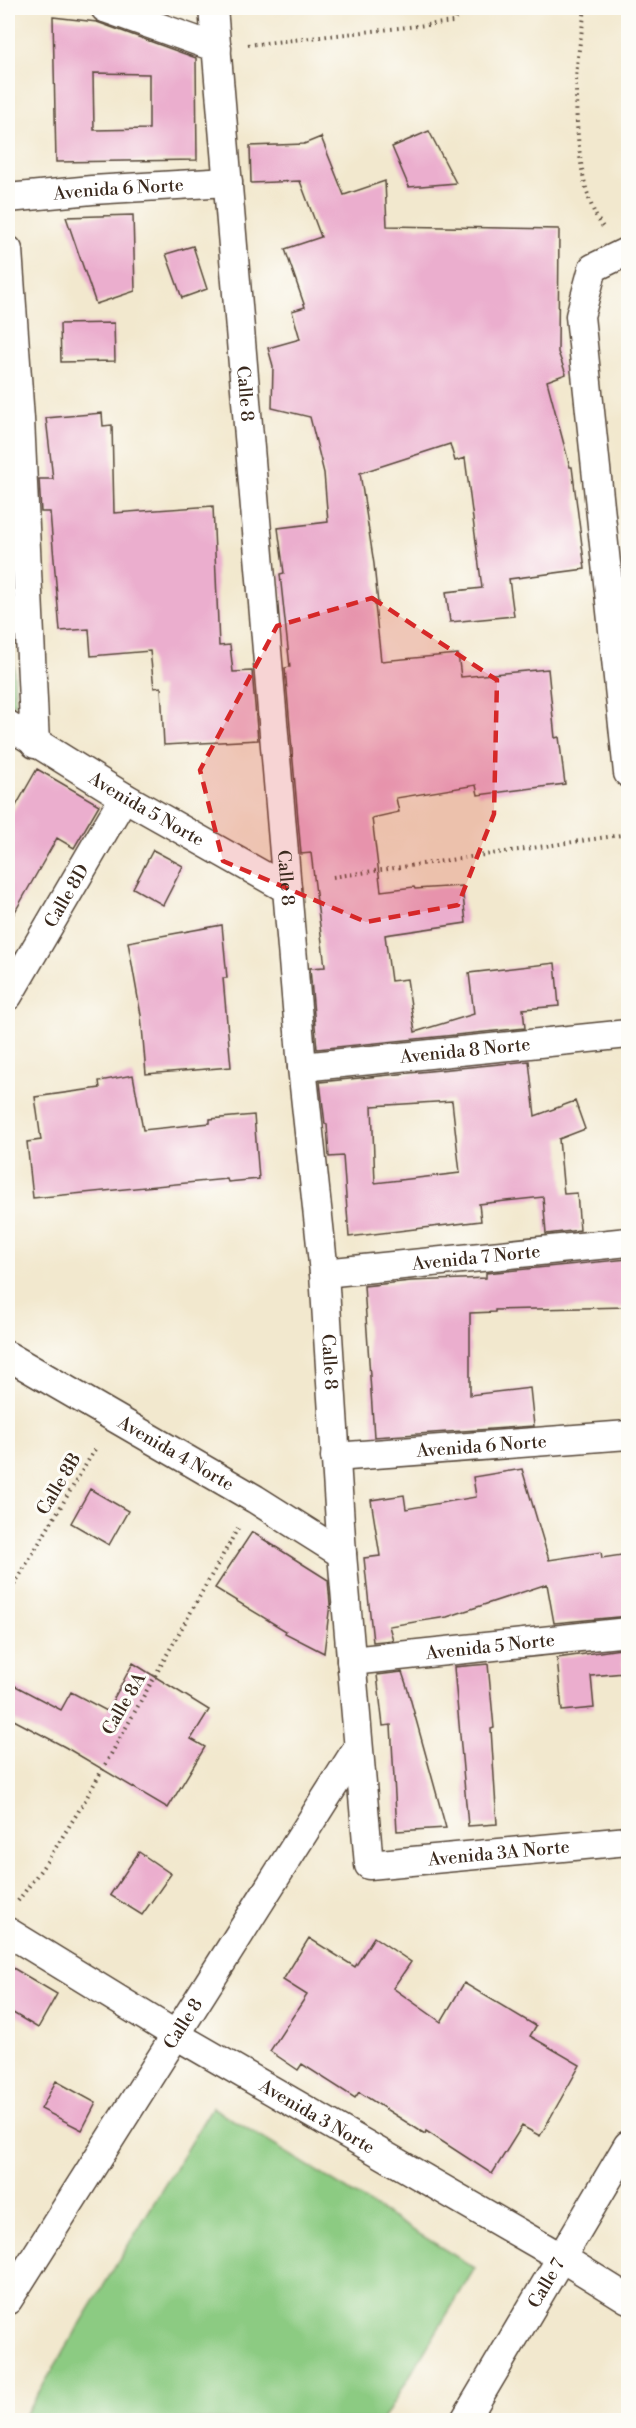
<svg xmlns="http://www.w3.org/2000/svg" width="636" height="2428" font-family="'Libre Bodoni',serif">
<rect width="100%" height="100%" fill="#fdfcf7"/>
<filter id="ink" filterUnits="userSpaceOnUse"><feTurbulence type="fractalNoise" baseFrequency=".0167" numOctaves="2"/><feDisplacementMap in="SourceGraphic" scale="12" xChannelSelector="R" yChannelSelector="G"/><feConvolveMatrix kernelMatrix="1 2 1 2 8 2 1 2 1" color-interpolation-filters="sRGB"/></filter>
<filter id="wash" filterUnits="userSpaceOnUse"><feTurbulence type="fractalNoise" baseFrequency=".008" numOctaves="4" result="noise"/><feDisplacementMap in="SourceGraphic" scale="24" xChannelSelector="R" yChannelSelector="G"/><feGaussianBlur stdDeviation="1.35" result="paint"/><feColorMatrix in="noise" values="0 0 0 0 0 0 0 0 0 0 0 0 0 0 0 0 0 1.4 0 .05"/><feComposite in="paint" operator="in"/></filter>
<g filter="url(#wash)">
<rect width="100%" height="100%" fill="#f2e8ce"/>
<path fill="#8ccb82" stroke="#647a50" stroke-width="1.5" d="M8,486L15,705L8,701Z
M212,2107L475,2268L383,2420H22Z"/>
<g id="blocks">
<path fill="#ebaece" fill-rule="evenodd" d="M53,17L97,22L196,58L197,160L56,162ZM93,73L149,74V129L94,130Z
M429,131L456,183L409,187L392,147Z
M321,137L344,195L385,181L387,226L559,229L558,352L566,374L547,381L570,467H572L585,569L509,579L514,616L450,622L446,592L482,588L465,458L455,461L450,444L360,473L374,564L378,604L375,605L381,661L458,654L461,677L548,669L555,738L559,737L565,784L478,795L476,785L396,798L399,812L372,818L381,891L414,887L415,889L462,886L466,923L385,935L391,981L407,979L415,1032L474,1014L469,973L555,963L559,1006L523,1009L525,1028L317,1049L310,968L325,967L311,853L301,854L285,668L290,667L280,574L284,573L278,528L328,522L324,473L310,417L272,408L273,366L268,348L300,339L292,311L305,307L285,249L321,237L300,181L251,183L250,146L304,144Z
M133,215L135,291L96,304L66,217Z
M193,246L207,289L182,298L166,254Z
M114,323L115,361L61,362L60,324Z
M102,413L103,426L112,425L114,513L213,506L219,646L230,645L233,672L252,671L258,740L164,745L161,687L154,688L150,651L91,656L89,629L60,631L50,512H41L39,479H53L46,418Z
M37,769L99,805L74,848L57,838L8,924V820Z
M153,850L183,866L163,905L133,888Z
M222,925L227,978H223L231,1067L146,1074L141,1015L128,942Z
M529,1061L535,1116L575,1101L585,1129L559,1139L564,1194L577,1193L580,1230L546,1234L543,1197L479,1204L481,1221L349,1237L343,1156L329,1157L327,1124H325L320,1082ZM452,1101L460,1173L375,1183L372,1106Z
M133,1075L143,1130L210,1123V1119L254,1115L259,1179L228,1182L227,1179L33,1198L27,1142L41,1140L35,1097L100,1088L99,1081Z
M628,1259V1307L495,1310V1312L470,1313V1395L530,1388L534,1426L374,1437L364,1286L411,1281L486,1278V1273Z
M522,1469L549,1560L601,1552L602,1558L628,1554V1616L554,1623L547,1584L447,1617L389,1626L393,1640L373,1642L364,1558L380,1556L371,1500L404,1495L406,1509L476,1497L473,1477Z
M90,1489L128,1511L109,1545L71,1523Z
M252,1532L328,1580L330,1604L324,1653L285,1633L286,1631L215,1588Z
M621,1649L624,1673L591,1676L594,1708L562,1711L557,1658Z
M133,1663L209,1710L191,1739L205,1747L168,1808L65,1747L8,1717V1682L61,1710L71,1692L107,1711Z
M488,1664L494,1728L491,1729L497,1824L468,1826L454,1667Z
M402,1672L407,1687L446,1828L397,1831L391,1725L383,1726L377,1675Z
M139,1852L171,1874L142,1915L110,1895Z
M374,1937L411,1962L393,1988L441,2022L464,1983L536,2026L530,2036L580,2065L540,2136L522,2126L492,2174L426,2131L425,2134L359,2092L355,2098L302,2064L298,2070L270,2051L307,1995L283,1980L309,1938L355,1967Z
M8,1965L57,1994L38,2028L8,2010Z
M56,2081L96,2103L82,2130L41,2109Z"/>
</g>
</g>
<g filter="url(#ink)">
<use href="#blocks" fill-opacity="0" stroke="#564638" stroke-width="1.5"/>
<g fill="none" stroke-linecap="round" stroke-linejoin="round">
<defs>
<g id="street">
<path d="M105,8L217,48"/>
<path id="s1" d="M213,8L302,1067L324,1273L342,1554L369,1865L628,1841"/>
<path id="s2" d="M8,198L92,190L228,182"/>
<path d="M8,250L20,419L35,744"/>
<path d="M628,251L593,268L580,316L628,773"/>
<path id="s3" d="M8,725L124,797L287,889"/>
<path id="s4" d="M8,996L124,797"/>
<path id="s5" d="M302,1067L628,1034"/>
<path id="s6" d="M324,1273L628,1242"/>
<path id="s7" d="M8,1356L255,1499L342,1554"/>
<path id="s8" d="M335,1457L628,1435"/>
<path id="s9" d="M351,1661L628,1632"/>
<path id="s10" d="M8,1932L176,2035L562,2258L628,2299"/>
<path id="s11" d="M8,2300L358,1747"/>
<path id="s12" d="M465,2420L628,2145"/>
</g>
</defs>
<use href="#street" stroke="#564638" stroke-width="31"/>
<path stroke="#564638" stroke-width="4" stroke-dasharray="1.5 4.5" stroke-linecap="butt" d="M585,8C582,33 576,60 576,86C576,125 579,196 603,227
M248,45L453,22L465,8
M333,877L628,834
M8,1595L97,1446
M18,1901L48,1860L83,1804L238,1528"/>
<use href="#street" stroke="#fff" stroke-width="28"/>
</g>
</g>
<path fill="#d62828" fill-opacity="0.2" stroke="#d62828" stroke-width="4.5" stroke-dasharray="12 8" stroke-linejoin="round" d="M372,598L497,680L494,814L458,905L366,922L223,861L200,770L277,626Z"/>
<g text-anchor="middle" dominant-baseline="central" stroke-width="6" stroke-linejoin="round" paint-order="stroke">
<g font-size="18" fill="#3b2a1e" stroke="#fdfcf7">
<text stroke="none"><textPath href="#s2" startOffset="111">Avenida 6 Norte</textPath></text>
<text stroke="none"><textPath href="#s1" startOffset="387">Calle 8</textPath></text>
<text stroke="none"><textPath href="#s3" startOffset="162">Avenida 5 Norte</textPath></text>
<text stroke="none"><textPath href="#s1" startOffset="873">Calle 8</textPath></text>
<text stroke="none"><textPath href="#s4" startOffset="116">Calle 8D</textPath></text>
<text stroke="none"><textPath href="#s5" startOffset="164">Avenida 8 Norte</textPath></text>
<text stroke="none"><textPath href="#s6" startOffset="153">Avenida 7 Norte</textPath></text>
<text stroke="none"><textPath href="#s1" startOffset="1359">Calle 8</textPath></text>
<text stroke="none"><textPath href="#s8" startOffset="147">Avenida 6 Norte</textPath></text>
<text stroke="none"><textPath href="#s7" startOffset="194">Avenida 4 Norte</textPath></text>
<text transform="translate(59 1484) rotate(-59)">Calle 8B</text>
<text stroke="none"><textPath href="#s9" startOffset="140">Avenida 5 Norte</textPath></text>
<text transform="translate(124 1704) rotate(-60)">Calle 8A</text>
<text stroke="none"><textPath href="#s1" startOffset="1994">Avenida 3A Norte</textPath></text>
<text stroke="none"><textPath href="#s11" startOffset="327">Calle 8</textPath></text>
<text stroke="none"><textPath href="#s10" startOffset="360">Avenida 3 Norte</textPath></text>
<text stroke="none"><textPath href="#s12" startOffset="159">Calle 7</textPath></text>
</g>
</g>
<rect width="636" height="2428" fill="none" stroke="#fdfcf7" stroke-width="30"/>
</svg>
